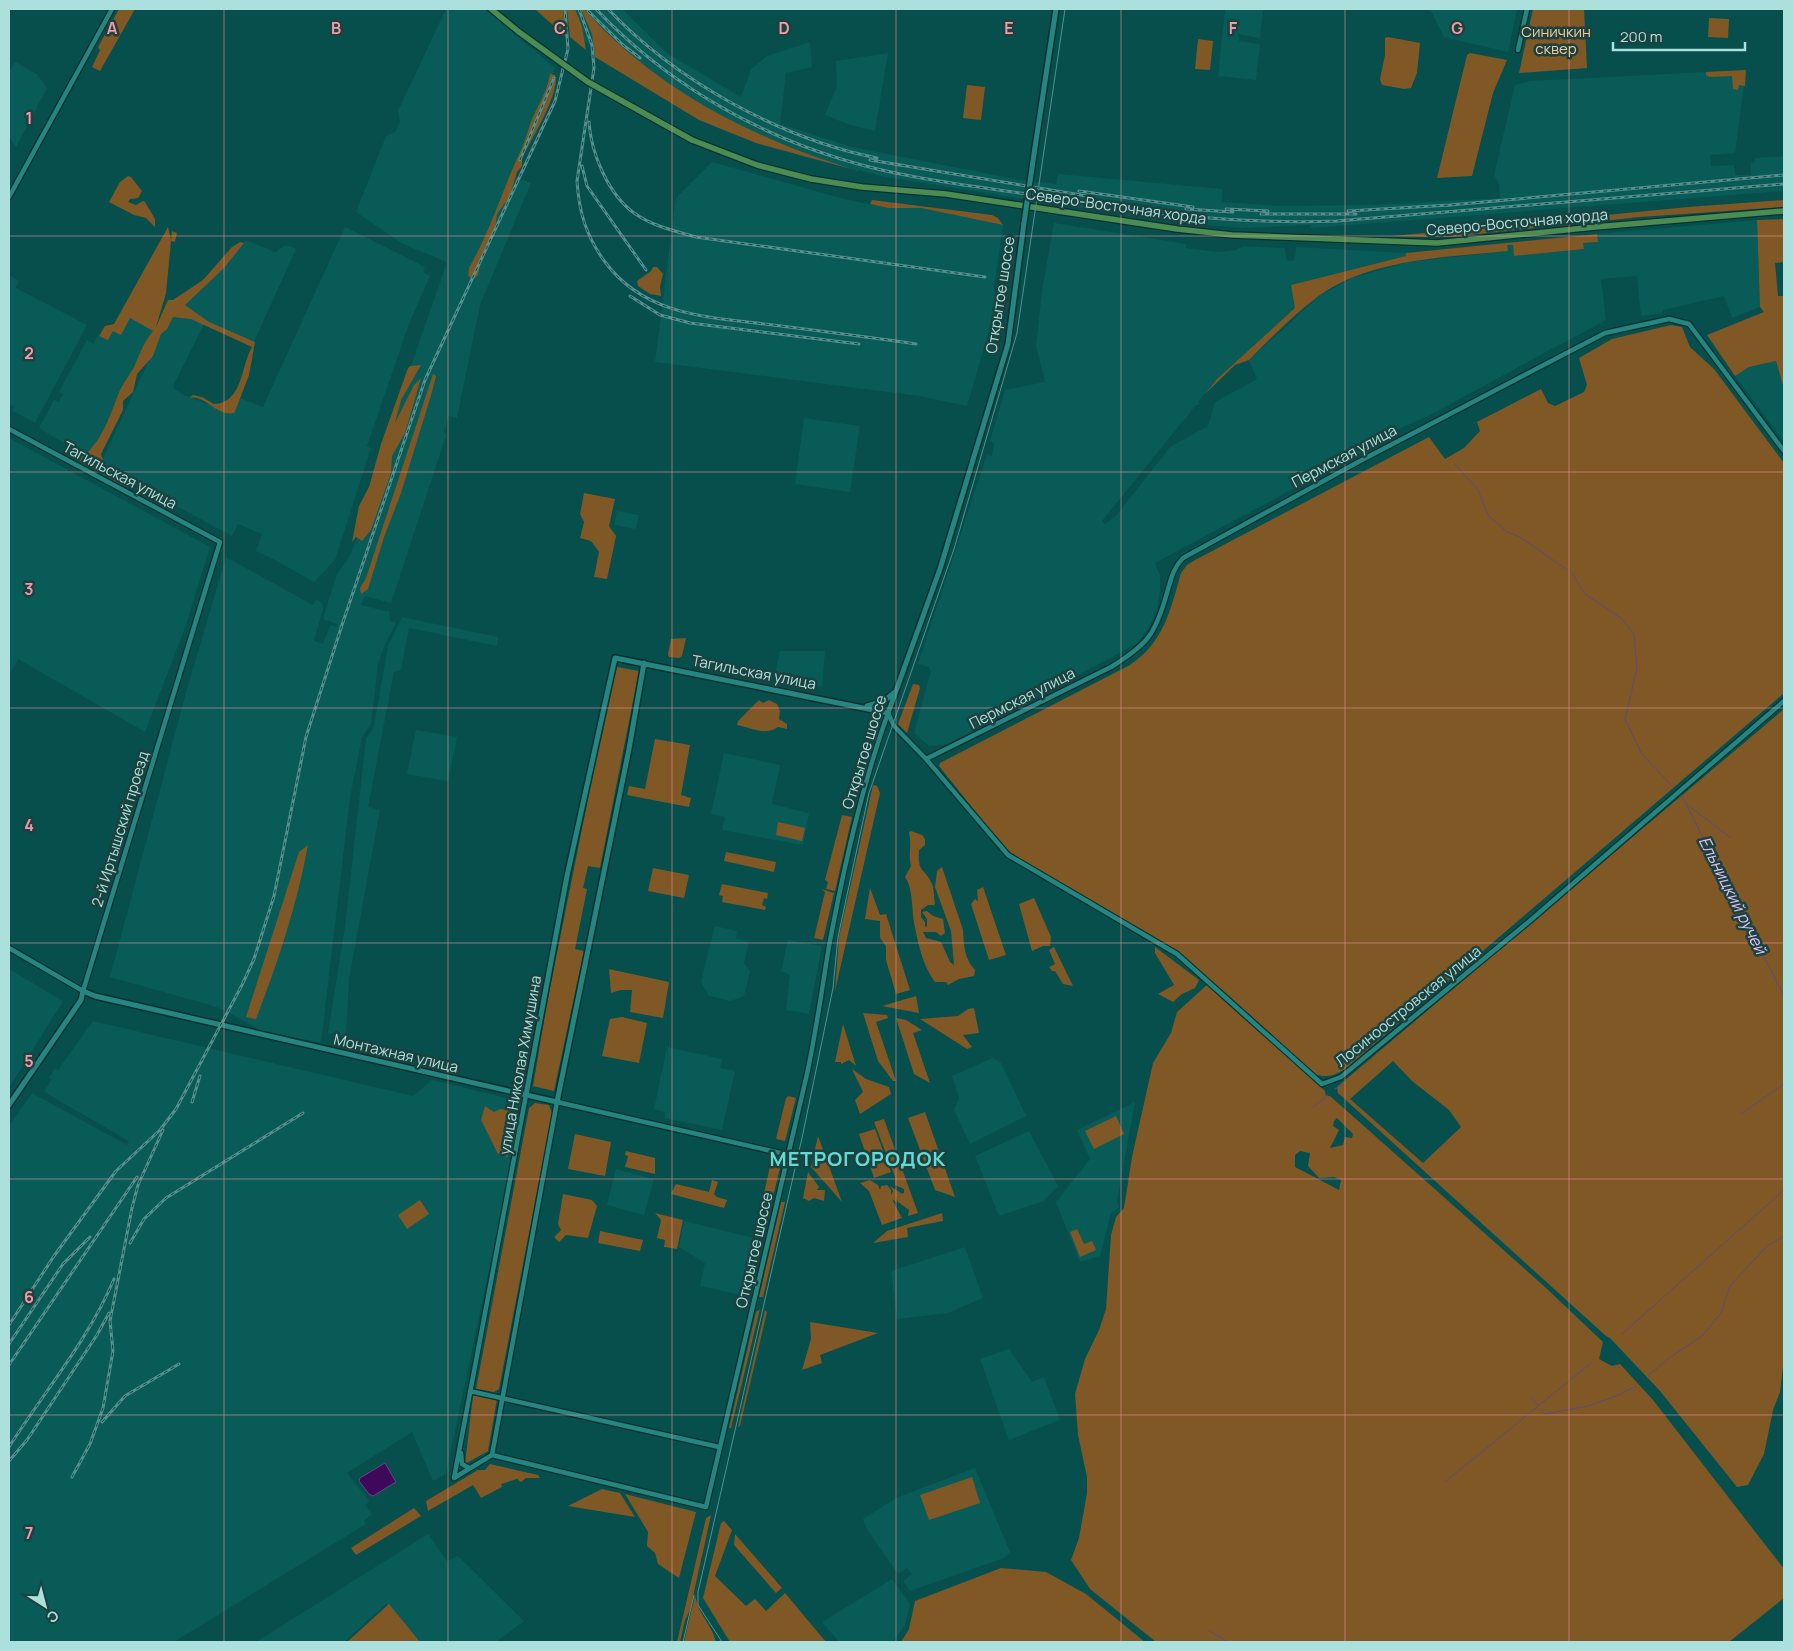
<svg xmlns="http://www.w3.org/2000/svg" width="1793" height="1651" font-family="Manrope,sans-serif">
<rect width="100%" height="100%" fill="#064f4d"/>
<path fill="#095b58" d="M446,9H485L555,68L511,175L531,183L480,305L457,418L449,416L444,431L446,436L391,603L365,596L361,605L389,612L390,621L396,623L385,644L378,664L371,724L362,737L350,798L321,1043L260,1030L224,1010L210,1005L110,977L187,689L226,557L313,605L316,599L322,603L323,609L314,641L323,644L330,625L337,627V624L323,619L328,602L337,574L347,561L360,532L356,525L447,262L403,244L356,212L386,136L395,132L400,122L398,111Z
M563,9H622L668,54L741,97L751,69L755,66L767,56L810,42L812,67L786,73L780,124L852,147L1019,180L1056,184L1058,174L1222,189V202L1279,206L1374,205L1500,198L1499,184L1494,175L1515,85L1530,81L1746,70L1735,153L1710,155L1711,166L1734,165L1735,175H1751V163L1755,162V158L1784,156V191L1311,228V225L1243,228L1162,221L886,177L800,156L597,55L564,16Z
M1225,9H1261L1263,11L1260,38L1238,34L1239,41L1260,44L1256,80L1218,76Z
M1430,9H1517L1508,52L1444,37Z
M888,53L875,131L850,125L825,115L837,86L836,61Z
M15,62L37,74L47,88L16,147L9,137V72Z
M712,162L848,200L888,208H921L1003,225L994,287L996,317H993L967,406L919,396L655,362L676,198Z
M1757,220L1760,307L1732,318L1724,296L1663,310L1662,313L1641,316L1637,276L1601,279L1606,320L1554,348H1551L1548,351L1430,415L1383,436L1384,440L1155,563L1160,576V591L1156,612L1148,629L1138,642L1125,650L948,744L929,746L914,733L931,671L929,667L918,664L987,455L992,456L994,443L990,441L1005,390L1045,382L1036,346L1042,291L1054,223L1186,244V248L1218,252L1236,250L1243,246L1285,248L1287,261L1295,260L1296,247L1406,253V256L1291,285L1296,308L1217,379L1198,402L1200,404L1196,405L1102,521L1105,524L1116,516L1170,447L1208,426L1215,402L1257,379L1249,360L1321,295L1352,278L1409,262L1507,251V245L1513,244L1514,256L1583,249V243L1598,242L1597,234Z
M345,227L425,267L423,272L430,276L409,324L367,446L371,448L335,560L314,582L275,560L256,551L262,534L238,524L232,536L100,465L174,307L246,240L275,252L286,245L296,249L253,344L205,322L173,386L175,390L186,396L226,410L233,395L263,407Z
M9,275L19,281L16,288L87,325L35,423L13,411L14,406L9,404Z
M130,318L155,332L94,461L39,428L54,400L59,402L63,394L59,392L87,340L93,344L98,335L108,340L113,331Z
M1776,361L1784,389V442L1735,376L1749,367Z
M804,418L860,426L850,492L795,484Z
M9,438L210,547L185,628L145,732L18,659L9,675Z
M617,511L639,515L636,529L614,525Z
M402,617L498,637L497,646L409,628L401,670L394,672L368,807L380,810L349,979L346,1036L328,1033L345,927L366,739L374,726L388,646Z
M780,651H825L822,687L774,679Z
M416,730L457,737L448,781L407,774Z
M724,753L780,765L772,804L809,813L803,845L722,830L725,817L711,814Z
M715,926L737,931L736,939L749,942L744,963L750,971L744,996L731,1001L709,996L701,982Z
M788,940L822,946L809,1014L786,1010L790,975L781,971Z
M9,969L63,1001L9,1088Z
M93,1021L413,1096L432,1080L514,1100L520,1105L522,1113L446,1474L433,1481L412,1432L347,1473L369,1501L365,1505L372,1514L364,1521L366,1524L174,1642H9V1126L32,1093L127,1145L129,1141L44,1092L52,1079L49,1078L54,1069L58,1070Z
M667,1047L722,1059L720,1068L735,1071L722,1130L665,1118V1112L654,1109Z
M993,1058L1001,1063L1026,1116L970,1144L954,1110L959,1098L952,1076Z
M1135,1102L1117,1201L1119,1207L1111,1213L1100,1256L1080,1262L1056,1202L1090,1159L1077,1130Z
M1029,1131L1058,1186L1044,1201L999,1216L975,1156Z
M616,1169L654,1179L644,1215L607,1205Z
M684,1221L754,1238L741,1295L700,1286L705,1263L679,1247Z
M965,1247L983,1298L948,1313L897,1319L891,1271Z
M1009,1349L1032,1382L1044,1377L1060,1420L1009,1440L980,1359Z
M975,1468L1010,1552L1004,1558L910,1591L903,1581L912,1574L907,1568L898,1574L866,1528L863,1519L896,1498Z
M428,1534L447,1561L458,1556L524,1621L496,1642H405L385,1616L387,1603L344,1642H256Z
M892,1579L910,1604L905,1625L893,1642H839L822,1622Z"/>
<path fill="#7f5826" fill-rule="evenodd" d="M119,9H135L100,71L92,67L100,50L98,47Z
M535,9H563L566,37Z
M567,9H575L582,27L586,50L570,37Z
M581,9H584C657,91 756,140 859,171L756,143L699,120L595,57L592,34Z
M1533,9H1584L1587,68L1519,73Z
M1709,18L1729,19L1728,38L1708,37Z
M1388,37L1420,43L1417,73L1411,88L1404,89L1382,85L1380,79L1385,55V38Z
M1198,39L1213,41L1210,70L1195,69Z
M1470,53L1507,60L1493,93L1472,176L1437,178L1467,55Z
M1746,70L1745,86L1739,85L1738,90L1733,89L1732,76L1709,77L1706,75V72Z
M550,74L555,75C561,92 531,140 522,158V166L517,172L510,196L497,214L495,230L483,252L478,275L472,280L468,275L469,268C485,240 496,210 508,180C514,164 523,148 528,131C533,111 547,95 550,74Z
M967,85L985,87L981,120L963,118Z
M128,176L131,177L142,191L138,198L130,199L128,202L136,205L143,201L145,202L155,219V227L146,218L134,215L109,202L120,182Z
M872,200L992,215L998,218L1003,225L921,208H888L870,204Z
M1784,200V207L1640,217L1449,237L1393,236L1688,207Z
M1784,219V262L1775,263L1778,296H1784V389L1776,361L1749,367L1735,376L1707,335L1764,312L1760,307L1757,220Z
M168,227L171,240L172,231L177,233L175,242L171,241L166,293L156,327L168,300H173L203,280L232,247L240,242L244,243L224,268L185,305L209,322L255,342L249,375L236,409L234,413C217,417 205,394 189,398L193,395L202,397L214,404C243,403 241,365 252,347L191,319L173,317L167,329L161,334L153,356L137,374L133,392L123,401V410L101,454L105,466L125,478V482L121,485L63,451L68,449L85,455C103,438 109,418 118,395C122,384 130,375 135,365C141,351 143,344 153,331L130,318L121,335L113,331L108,340L99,336L105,326L114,324Z
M1597,234L1598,242L1583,243L1584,249L1514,256L1513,245H1507L1508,251C1447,257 1371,259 1320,295C1294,314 1271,338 1249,360L1235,365L1205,394L1217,379L1295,308L1291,285L1406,256V253Z
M653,267H657L663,274L660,287L661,296L650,294L638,286L637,281L651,271Z
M1671,325L1682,327L1690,347L1714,369L1784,463V693L1344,1070C1333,1076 1326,1078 1314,1074L1180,953L1010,855L939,766L940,763L1130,665C1164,642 1170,611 1181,573L1187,565L1195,560L1429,437L1445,459L1464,448L1480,431L1477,422L1541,389L1548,403L1555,406L1584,392L1587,385L1579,358L1612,339Z
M421,365L401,400L395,423L414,385L421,378L405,433L392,456L391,473L371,530L362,541L356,537L352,542L359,506L369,487L381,444L408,368L410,366Z
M433,374L436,376L432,392L401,493L384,537L368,589L361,594L360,588L366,578Z
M584,493L615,499L609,526L616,536L607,579L594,577L599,552L591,541L580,538L584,522L580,514Z
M686,638L682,656L679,658L669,657L668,654L671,639Z
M617,667L639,671L600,868L588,866L583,888L587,889L575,949L584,951L554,1091L533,1086L546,1008L605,714Z
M913,684L919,685L920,688L907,733L898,724Z
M759,700L763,703L769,700L777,704L780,711L779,719L787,724V729L778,727C765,736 752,728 737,725L738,721Z
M1784,709V1358L1780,1392L1773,1410L1764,1454L1748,1485L1737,1487L1660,1391L1610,1338L1606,1336L1338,1093L1337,1087ZM1393,1061L1412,1081L1449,1110L1461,1127L1423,1163L1350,1099Z
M655,739L690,745L681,795L691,798L689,807L627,795L629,786L645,789Z
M873,785L877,786L880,793L835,991L839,937Z
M842,815L852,817L835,891L826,889L828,882L825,880Z
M778,822L805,828L802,841L776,835Z
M911,831L922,835L925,839V845L919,850C917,874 925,867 932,884C934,889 934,899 935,905H928L921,910V917L925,922V927L927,926V919L922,912L927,911L933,916L943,919L945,933L941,936L936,932H923V928V932L926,938L941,942L950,962L954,965L951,931L935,887L937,871L942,867L963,930C964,946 964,958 975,970L974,976L959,979L948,985L946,982H935C924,968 918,945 915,927C911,911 914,890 905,877L911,866C908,853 912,846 909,832Z
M308,845C297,905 278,962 256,1019L246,1017L299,852Z
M726,852L776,862L774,872L724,861Z
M653,868L689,875L684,898L648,891Z
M722,884L768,893L767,899L764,898L762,905L766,907L765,910L722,902L723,896L719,895Z
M983,887L1006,955L989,960L971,904L975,899L978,901L977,890Z
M870,888L880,915L886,914L910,990L896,994L886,960V946L880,938V921L865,919Z
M821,889L834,893L823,940L814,938L825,892Z
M1034,898L1051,937L1050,946H1043L1032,951L1019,904Z
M1054,947L1073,986L1063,984L1055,971H1052L1049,967L1055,964L1049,950Z
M1155,947L1199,980L1195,988L1182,994L1173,1002L1158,994L1174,985L1155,953Z
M609,969L669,982L663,1018L630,1012L632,990H621L611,993Z
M1208,984L1325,1091L1326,1096H1330L1545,1287L1603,1342L1599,1359L1612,1366L1620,1364L1653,1400L1784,1569V1598L1729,1642H1156L1090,1589L1071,1560L1079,1538L1087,1493V1477L1078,1435L1075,1394L1085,1359L1099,1330L1106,1309L1111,1235L1116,1217L1124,1208L1132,1157L1153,1063L1171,1033L1177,1012ZM1337,1118L1353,1134L1352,1138L1345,1137L1343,1145L1330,1148L1339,1130L1333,1126L1334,1121ZM1300,1151L1310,1153L1308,1166L1319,1178L1334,1177L1341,1180L1339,1190L1295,1167V1155Z
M916,996L919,1013L882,1006Z
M974,1008L979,1033L963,1035L972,1047L967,1049L920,1019L958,1016L968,1009Z
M863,1013L887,1015L888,1018L876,1022L896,1081H893L878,1061Z
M622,1017L647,1023L639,1063L602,1056L610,1019Z
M896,1018L906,1020L922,1030L913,1033L930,1083L914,1074Z
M843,1024L856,1066L849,1060L841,1064V1062H835Z
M852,1069L866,1079L889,1087L891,1094L860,1114L855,1100L863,1092Z
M788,1096L796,1098L785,1141L776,1139L786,1098Z
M535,1103L549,1105L552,1113L499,1389L494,1392L476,1389L529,1108Z
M485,1106L494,1112L500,1109L512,1111L515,1122L508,1157L498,1154L481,1120Z
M925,1112L955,1197L935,1190L908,1118Z
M1116,1116L1124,1134L1094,1149L1085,1131Z
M884,1119L918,1213L908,1216L909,1210L898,1202L896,1197L897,1203L892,1199L902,1218L882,1225L869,1191L860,1183L870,1180L878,1185L880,1190L881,1186L887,1185L891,1190V1195L893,1191L890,1186L901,1193L899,1194L904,1193V1189L895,1185V1177L874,1122Z
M875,1129L891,1172L874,1178L859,1134Z
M575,1134L611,1142L605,1176L568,1169Z
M818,1136L842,1202L811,1167Z
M626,1151L655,1158V1174L625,1167L628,1156L625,1155Z
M770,1166L780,1168L770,1209L761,1207Z
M808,1172L819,1187L817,1190H825L824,1201L814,1198L809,1201L803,1198Z
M712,1180L718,1182L714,1194L717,1197L727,1200L724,1208L671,1194L676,1184L709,1192Z
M563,1194L592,1200L597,1206L588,1238L566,1235L559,1242L554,1237L561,1230L558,1224Z
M420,1200L429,1214L407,1229L398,1215Z
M781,1202H785L763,1297H759Z
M655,1213L683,1220L677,1249L664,1247L665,1240L657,1238L661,1220Z
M942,1213L943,1221L907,1228L908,1237L873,1243L887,1231Z
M1077,1229L1084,1244L1092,1241L1096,1250L1080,1257L1070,1232Z
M600,1231L643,1240L640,1251L598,1243Z
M760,1309L731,1428H729L756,1312Z
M765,1310L767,1312L740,1426L738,1427Z
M810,1322L878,1333L820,1355L822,1363L802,1370L811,1339Z
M473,1395L497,1399L488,1451L465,1464Z
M490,1464L538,1475L540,1478H526L521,1482L517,1479L501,1484L502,1487L481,1498L473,1485L428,1511L426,1501L478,1470H485Z
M972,1477L980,1503L929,1520L920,1495Z
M602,1489L620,1493L635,1517L568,1506Z
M625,1494L696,1512L679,1578L658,1564L655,1553L647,1546L648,1532Z
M414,1508L421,1516L356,1555L351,1548Z
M711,1515L690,1610L685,1620L680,1642H677L706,1518Z
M724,1521L732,1530L715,1576L746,1606L755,1599L766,1611L785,1593L826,1642H730L703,1598L721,1523Z
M735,1534L782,1588L776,1593L734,1545Z
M1001,1568L1046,1572L1086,1594L1145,1642H901L909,1629L915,1601Z
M695,1595C698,1614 712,1625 716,1642H684Z
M389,1604L420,1642H347Z"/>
<path fill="#3f0859" stroke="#604981" d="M385,1463L396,1482L373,1496L369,1494L359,1481L360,1478Z"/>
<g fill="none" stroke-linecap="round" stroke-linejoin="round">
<path stroke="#604981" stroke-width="1" d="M1455,464L1478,490L1488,515L1507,532L1520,537L1566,569
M1572,573L1585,594L1622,619L1634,634L1637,668L1625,719L1642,754L1671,785
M1681,794L1784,996
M1688,805L1731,838
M1335,1089L1342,1085
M1313,1107L1328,1095
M1741,1114L1784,1084
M1622,1334L1784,1190
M1649,1375L1668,1359L1703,1335L1721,1313L1730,1286L1767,1246L1784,1236
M1531,1398L1538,1405
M1541,1410L1545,1414L1588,1406L1619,1395L1636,1386
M1445,1482L1591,1363
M1208,1630L1228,1642"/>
<defs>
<path id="tertiary" d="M1518,50L1527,9
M9,197L112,9
M9,429L220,542L83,991L9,948
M888,713L894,726L926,759L1008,855L1177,954L1322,1084L1341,1077L1532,919L1784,701
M926,759L1111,667C1148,644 1155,635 1167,593C1171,579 1173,568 1183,558L1360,461L1605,333L1669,319L1689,324L1784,451
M470,1391L719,1447
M461,1453L462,1464L469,1468
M492,1455L706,1507L807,1074C816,1032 822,989 829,946C844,867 861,789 888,713
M492,1455L557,1102L789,1155
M454,1478L526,1095
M454,1478L492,1455"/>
<path id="secondary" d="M1034,154L1056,9
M867,706L884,701L895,692
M526,1095L567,876L615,658L888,713L940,569L1008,344L1024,223
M9,1105L81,1000L83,991L95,996L557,1102L629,749L644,663"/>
<path id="primary" d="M491,9L519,32
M692,140L757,165L811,179L862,187L946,194L1177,229L1232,235L1437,243L1595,227L1784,211"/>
</defs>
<use href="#tertiary" stroke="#0a3230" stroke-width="7"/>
<use href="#secondary" stroke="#0a3230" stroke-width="8"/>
<use href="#primary" stroke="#0a3230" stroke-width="8"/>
<use href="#tertiary" stroke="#258581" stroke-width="4.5"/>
<use href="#secondary" stroke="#258581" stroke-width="5"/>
<use href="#primary" stroke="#4b8c52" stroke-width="5.5"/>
<path stroke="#52918f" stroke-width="1" d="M683,1642L694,1595
M722,1642L698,1605V1592L802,1138L833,988L838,937L869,793L954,549L1017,333L1065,9"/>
<defs>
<path id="rail" d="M579,9L592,45L594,68L577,181C579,212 586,236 605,262C646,317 710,317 773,325C820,331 868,337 916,344
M596,9C662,79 749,131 841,159C905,179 974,186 1040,196C1139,212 1237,225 1337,221L1784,184
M608,9C675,80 781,139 877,158
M588,11L623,45L640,58
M589,122C591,153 608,194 634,213C652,226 675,231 696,237L985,277
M520,160L554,78
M870,160L1087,196
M582,166L587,186L646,270
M1079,191L1193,207
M1186,209L1233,212
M1226,209L1268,211
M1348,211L1450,205L1784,175
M1261,214H1356
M630,296L660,315L690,323L859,344
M192,1102L200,1076
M130,1243L144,1219L166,1198L303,1113
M9,1325L54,1256L116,1171L160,1130L176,1109L242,985L254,959L274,896L306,737L342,625L425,380L555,101L568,49L565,9
M9,1344L63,1264L90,1237
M9,1365L137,1177
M102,1422L125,1396L179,1364
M9,1447C44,1392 89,1339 114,1279
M9,1461L27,1440L97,1335L109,1313
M72,1477L90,1444L103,1408L113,1351L110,1321L132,1208L138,1185L163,1130"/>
</defs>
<use href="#rail" stroke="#52918f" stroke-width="3"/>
<use href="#rail" stroke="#1c413f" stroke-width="1" stroke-dasharray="4" stroke-linecap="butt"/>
<defs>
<path id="secondary-bridge" d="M1024,223L1034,154"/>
<path id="primary-bridge" d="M519,32L588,82L692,140"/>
</defs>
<use href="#secondary-bridge" stroke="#0a3230" stroke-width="8" stroke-linecap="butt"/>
<use href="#primary-bridge" stroke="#0a3230" stroke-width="8" stroke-linecap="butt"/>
<use href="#secondary-bridge" stroke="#258581" stroke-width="5"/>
<use href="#primary-bridge" stroke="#4b8c52" stroke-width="5.5"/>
</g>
<path fill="none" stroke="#f49aa6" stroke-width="1" stroke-opacity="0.55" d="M224,9V1642M448,9V1642M672,9V1642M896,9V1642M1121,9V1642M1345,9V1642M1569,9V1642M9,236H1784M9,472H1784M9,708H1784M9,943H1784M9,1179H1784M9,1415H1784"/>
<g text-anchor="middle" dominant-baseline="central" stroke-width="5" stroke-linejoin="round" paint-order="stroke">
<g font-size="15" fill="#f2c998" stroke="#1c413f">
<text x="1556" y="31">Синичкин<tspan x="1556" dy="17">сквер</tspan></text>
</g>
<g font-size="15" fill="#ace0dd" stroke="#1c413f">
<text transform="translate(1116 206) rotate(8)">Северо-Восточная хорда</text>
<text transform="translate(1517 222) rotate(-5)">Северо-Восточная хорда</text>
<text transform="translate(1000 295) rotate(-81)">Открытое шоссе</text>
<text transform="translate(1344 456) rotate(-28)">Пермская улица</text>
<text transform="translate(120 475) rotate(28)">Тагильская улица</text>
<text transform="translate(754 672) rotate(11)">Тагильская улица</text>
<text transform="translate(1022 698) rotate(-27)">Пермская улица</text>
<text transform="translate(864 752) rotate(-73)">Открытое шоссе</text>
<text transform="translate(120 829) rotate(-73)">2-й Иртышский проезд</text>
<text transform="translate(1408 1006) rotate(-39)">Лосиноостровская улица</text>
<text transform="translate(396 1053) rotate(13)">Монтажная улица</text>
<text transform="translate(520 1065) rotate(-80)">улица Николая Химушина</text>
<text transform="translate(754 1250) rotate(-77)">Открытое шоссе</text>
</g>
<g font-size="16" font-style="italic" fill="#e1c2f7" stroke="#1c413f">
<text transform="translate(1733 895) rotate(63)">Ельницкий ручей</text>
</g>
<g font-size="20" font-weight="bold" letter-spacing="1" fill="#63dbd5" stroke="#1c413f">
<text x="858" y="1158">МЕТРОГОРОДОК</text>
</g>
</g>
<g font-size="16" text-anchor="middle" font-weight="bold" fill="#f49aa6" stroke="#1c413f" stroke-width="5" stroke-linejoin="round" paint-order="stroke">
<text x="112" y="34">A</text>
<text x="336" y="34">B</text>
<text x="560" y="34">C</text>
<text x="784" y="34">D</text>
<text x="1009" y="34">E</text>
<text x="1233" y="34">F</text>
<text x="1457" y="34">G</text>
<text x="29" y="124">1</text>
<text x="29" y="359">2</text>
<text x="29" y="595">3</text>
<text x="29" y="831">4</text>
<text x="29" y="1067">5</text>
<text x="29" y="1303">6</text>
<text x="29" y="1539">7</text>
</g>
<rect width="1793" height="1651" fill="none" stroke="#ace0dd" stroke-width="20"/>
<g transform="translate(45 1606) rotate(144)" stroke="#1c413f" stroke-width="4" paint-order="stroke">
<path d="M0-4L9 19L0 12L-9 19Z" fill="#ace0dd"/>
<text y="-8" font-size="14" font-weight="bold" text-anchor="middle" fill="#ace0dd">С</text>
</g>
<path d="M1613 42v8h132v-8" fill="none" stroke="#ace0dd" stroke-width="2.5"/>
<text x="1620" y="42" font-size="15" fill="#ace0dd" stroke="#1c413f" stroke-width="4" paint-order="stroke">200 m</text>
</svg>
